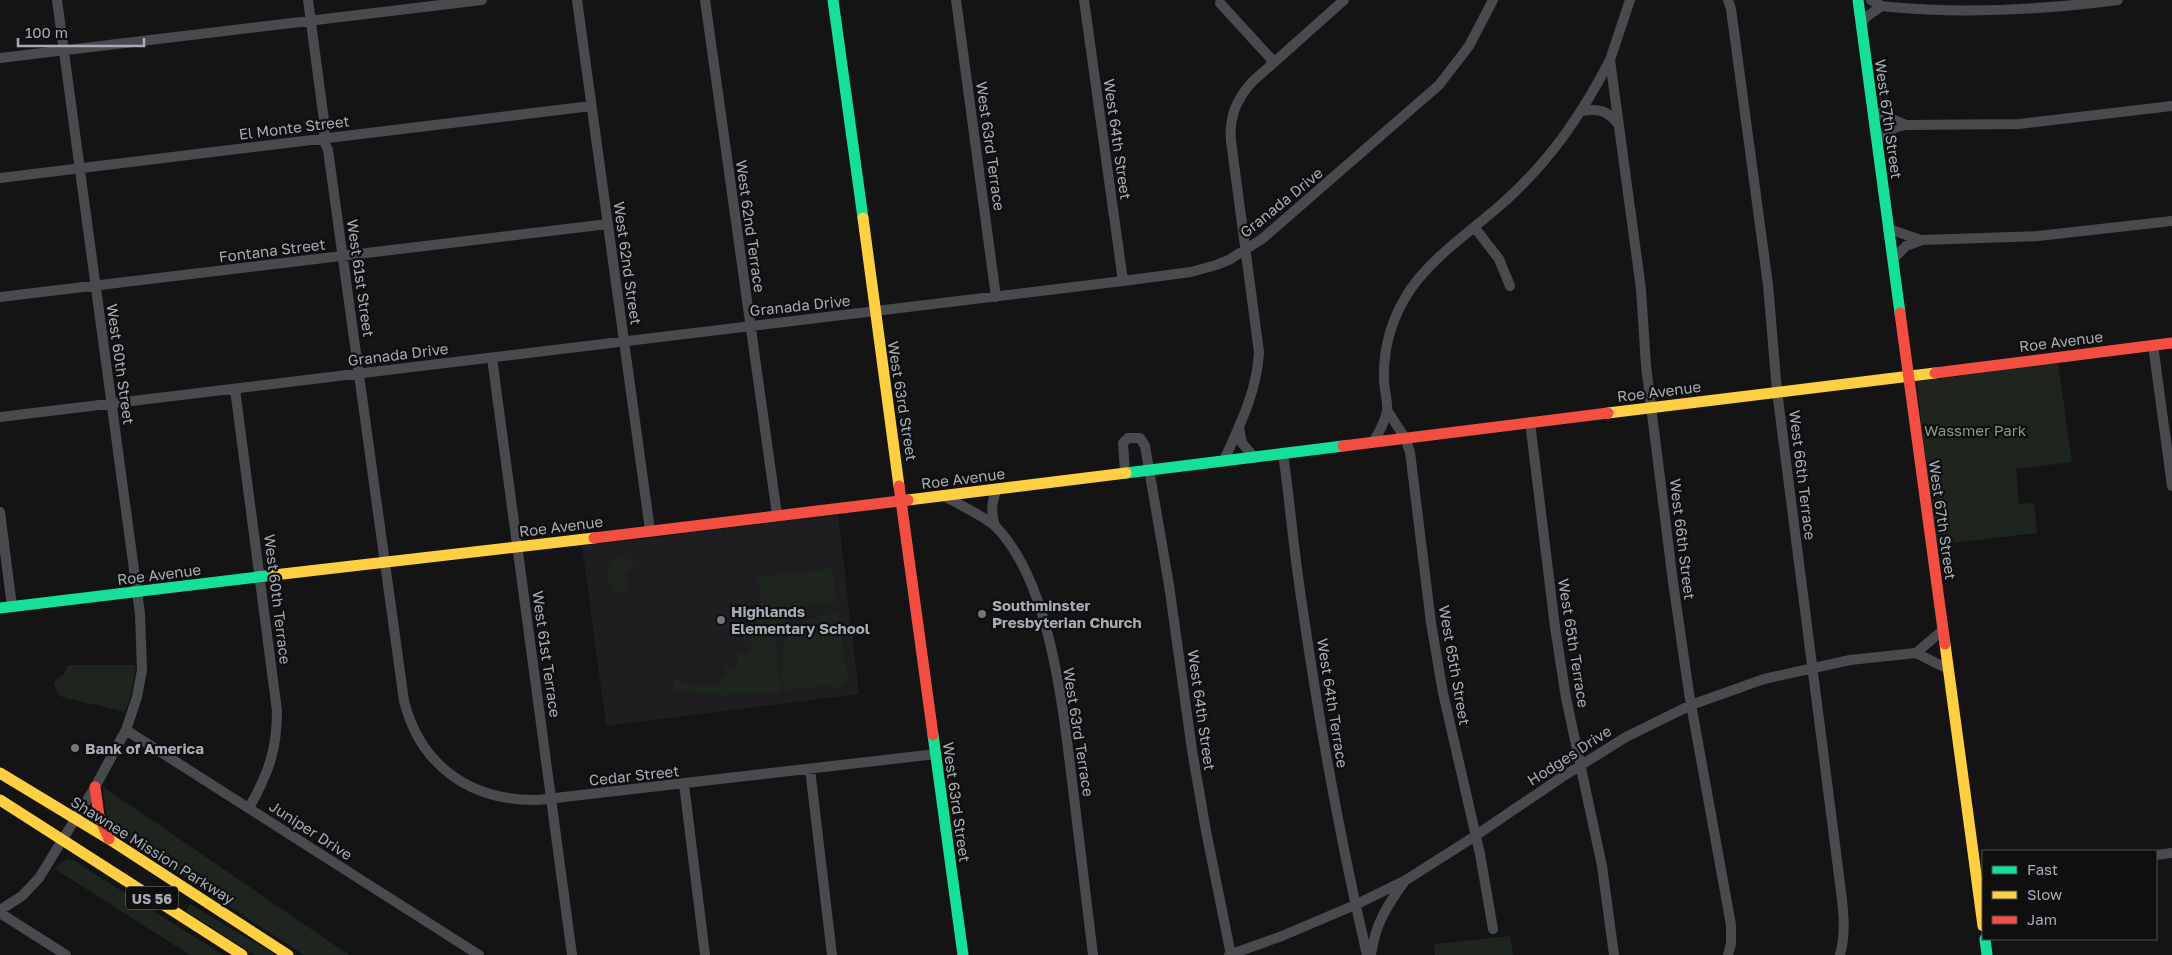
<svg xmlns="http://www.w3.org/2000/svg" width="2172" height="955" font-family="'Golos Text',sans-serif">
<rect width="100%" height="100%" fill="#141415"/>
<path fill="#1e1e20" d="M838,515L859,694L606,726L582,546Z"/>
<path fill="#1e251f" d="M2058,363L2072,462L2016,469L2019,504L2034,503L2037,533L1935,545L1917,384L1920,381Z
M618,557L627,558L635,564L624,574L629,580L627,582L629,585L619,594L607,580L606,573H609L610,563Z
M830,568L832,569L836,602L762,611L758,577Z
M783,611L788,613L789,630L775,632L782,693L721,695L678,692L673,689L674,681L715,685L719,684L720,677H725V668L732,669V666H737L738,653L745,654L752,646L747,636L751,631L757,632V615L759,613H778Z
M838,613L848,680L846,685L838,688L825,686L783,690C778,640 785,620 838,613Z
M68,665H136L131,696L125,712L59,696L53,682L64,674Z
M102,786L349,955H304L115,832L108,824Z
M68,859L73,860L223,955H190L55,869L60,863Z
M190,904L276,955H255L186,911Z
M1510,936L1513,955H1435L1434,944Z"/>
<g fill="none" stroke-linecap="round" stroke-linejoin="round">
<path stroke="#494a4d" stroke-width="10" d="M308,0L325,128L323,139L328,150L404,701C421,767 471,801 538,800L936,754
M577,0L650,530
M705,0L777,515
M956,0L996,297
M1084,0L1123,281
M1630,0L1610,60L1641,289L1646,366L1673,582L1689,693L1731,925V944L1728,955
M1728,0L1731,9L1768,285L1777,391L1838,868C1841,896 1848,926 1840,955
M1871,0L1882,6L1890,7C1967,14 2041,10 2118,0
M1220,3L1274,62
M1861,24L1866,17L1882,6
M0,58L482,0
M1582,111C1599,108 1608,111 1618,124
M1873,111L1904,124
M1877,140L1896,127L1905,125L2019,124L2172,106
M0,178L591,106
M1475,228L1499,259L1510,286
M1889,229L1921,240
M1893,259L1906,246L1922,240L2038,236L2172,221
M0,297L608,224
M2153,345L2172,486
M492,358L572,955
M235,389L277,711C277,751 268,774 249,808
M1387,410L1405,438L1410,452L1431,623L1443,693L1480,854L1493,929
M0,417L1123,281L1191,272L1216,265L1229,260L1262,239L1439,85L1469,46L1493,0
M1530,422L1555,627L1566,698L1602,866L1614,955
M1239,428L1242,443L1253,456
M1374,441C1379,432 1386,421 1387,410C1388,400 1384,389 1384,380C1383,347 1392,317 1410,290C1433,256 1474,229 1504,202C1550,161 1582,114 1610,60
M1283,453C1290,503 1294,554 1302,604C1319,722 1340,839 1367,955
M1224,460C1240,425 1257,391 1259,352L1231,141C1229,117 1236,100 1252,82L1344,0
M1125,472L1123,443L1128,438H1140L1145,446L1169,585L1192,750L1206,831L1231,955
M944,496C958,504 986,517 996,527C1053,585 1064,719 1074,797C1080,850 1087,902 1093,955
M0,512L12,607
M995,526C991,512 991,503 997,489
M1916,653L1943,630
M126,730L479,955
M810,769L832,955
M684,784L705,955
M2156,855L2172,853
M0,910L22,896L39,878L95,787L126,730L137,697L142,670L140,614L57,0
M0,913L66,955
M1229,955L1282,936L1355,905L1406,880L1469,840L1562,777L1626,737L1691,705L1764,679L1850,660L1916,653L1948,669
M1371,955C1375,925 1386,907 1404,882"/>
<path stroke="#16e098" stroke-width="11" d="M833,0L863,218
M1858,0L1900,313
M1126,473L1343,446
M0,608L274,575
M933,735L963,955
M1985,939L1987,955"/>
<path stroke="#ffcf43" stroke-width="11" d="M863,218L899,486
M1608,413L1935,373
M908,500L1126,473
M274,575L594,538
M1945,644L1983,926
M0,773L109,839L288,955
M0,800L242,955"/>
<path stroke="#f24e42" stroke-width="11" d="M1900,313L1945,644
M1935,373L2172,343
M1343,446L1608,413
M899,486L933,735
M594,538L908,500
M95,787L99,816L109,839"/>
</g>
<g fill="#73777d" stroke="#0f0f10" stroke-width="2">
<circle cx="982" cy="614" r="5"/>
<circle cx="721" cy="620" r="5"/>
<circle cx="75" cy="748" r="5"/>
</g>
<g text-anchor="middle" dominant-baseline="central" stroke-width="4.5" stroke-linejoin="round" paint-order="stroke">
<rect fill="#0f0f10" stroke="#797d84" stroke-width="1" x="126" y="886.5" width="52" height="23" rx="4"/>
<g font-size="14" font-weight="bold" fill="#a6acb5">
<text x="152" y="898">US 56</text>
</g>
<g font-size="15" fill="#a6acb5" stroke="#0f0f10">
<text transform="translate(1889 119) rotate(82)">West 67th Street</text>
<text transform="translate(294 127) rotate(-7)">El Monte Street</text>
<text transform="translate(1118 139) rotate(82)">West 64th Street</text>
<text transform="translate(991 146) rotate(82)">West 63rd Terrace</text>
<text transform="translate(1281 202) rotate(-39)">Granada Drive</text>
<text transform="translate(751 226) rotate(82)">West 62nd Terrace</text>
<text transform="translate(272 250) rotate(-7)">Fontana Street</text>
<text transform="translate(628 263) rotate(82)">West 62nd Street</text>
<text transform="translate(361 278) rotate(82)">West 61st Street</text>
<text transform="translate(800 305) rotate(-6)">Granada Drive</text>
<text transform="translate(2061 341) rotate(-7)">Roe Avenue</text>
<text transform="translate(398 354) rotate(-7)">Granada Drive</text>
<text transform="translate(121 364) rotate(82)">West 60th Street</text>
<text transform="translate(1659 391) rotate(-7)">Roe Avenue</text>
<text transform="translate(903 401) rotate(81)">West 63rd Street</text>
<text transform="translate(1803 475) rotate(83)">West 66th Terrace</text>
<text transform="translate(963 478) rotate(-7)">Roe Avenue</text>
<text transform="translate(1943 520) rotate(82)">West 67th Street</text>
<text transform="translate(561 526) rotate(-7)">Roe Avenue</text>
<text transform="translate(1683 539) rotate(83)">West 66th Street</text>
<text transform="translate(159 574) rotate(-7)">Roe Avenue</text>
<text transform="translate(278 599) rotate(83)">West 60th Terrace</text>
<text transform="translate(1574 643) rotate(81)">West 65th Terrace</text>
<text transform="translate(547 654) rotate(82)">West 61st Terrace</text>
<text transform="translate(1455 665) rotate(80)">West 65th Street</text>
<text transform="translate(1333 703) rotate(81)">West 64th Terrace</text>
<text transform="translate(1202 710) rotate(82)">West 64th Street</text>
<text transform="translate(1079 732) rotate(81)">West 63rd Terrace</text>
<text transform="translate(1569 755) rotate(-33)">Hodges Drive</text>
<text transform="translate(634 775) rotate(-6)">Cedar Street</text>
<text transform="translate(957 802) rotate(82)">West 63rd Street</text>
<text transform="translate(311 830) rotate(33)">Juniper Drive</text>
<text transform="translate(153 850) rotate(32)">Shawnee Mission Parkway</text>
</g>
<g font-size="15" fill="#7f9f7d" stroke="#0f0f10">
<text x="1975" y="430">Wassmer Park</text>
</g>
<g font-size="15" font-weight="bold" fill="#a6acb5" stroke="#0f0f10" text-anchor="start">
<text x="992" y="605">Southminster<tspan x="992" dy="17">Presbyterian Church</tspan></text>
<text x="731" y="611">Highlands<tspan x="731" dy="17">Elementary School</tspan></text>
<text x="85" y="748">Bank of America</text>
</g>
</g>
<rect x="1982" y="850" width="175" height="90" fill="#0f0f10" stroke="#4b4e52"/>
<rect x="1992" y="866" width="25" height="8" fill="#16e098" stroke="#4b4e52"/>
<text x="2027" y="875" font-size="15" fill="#a6acb5">Fast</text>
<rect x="1992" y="891" width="25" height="8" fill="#ffcf43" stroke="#4b4e52"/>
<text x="2027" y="900" font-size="15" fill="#a6acb5">Slow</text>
<rect x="1992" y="916" width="25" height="8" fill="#f24e42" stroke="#4b4e52"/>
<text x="2027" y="925" font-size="15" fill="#a6acb5">Jam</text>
<path d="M18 38v8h126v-8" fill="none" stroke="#a6acb5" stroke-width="2.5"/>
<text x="25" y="38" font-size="15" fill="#a6acb5" stroke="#0f0f10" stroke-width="4" paint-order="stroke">100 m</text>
</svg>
